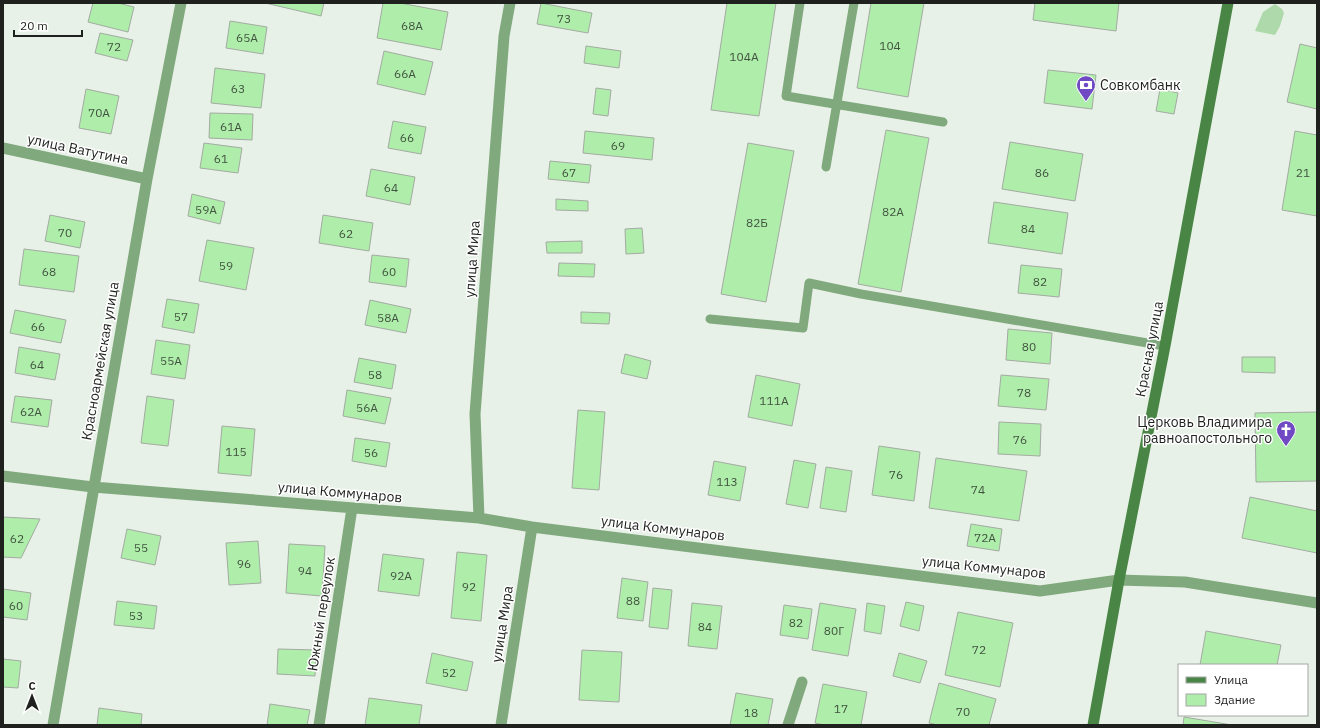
<svg xmlns="http://www.w3.org/2000/svg" width="1320" height="728" font-family="'IBM Plex Sans',sans-serif">
<rect width="100%" height="100%" fill="#e8f1e7"/>
<path fill="#aed9ab" d="M1275,4L1282,9L1284,13L1280,26L1275,35L1255,31L1263,12Z"/>
<path fill="#afedaa" stroke="#a3aba2" d="M93,3H118L134,7L128,32L88,22Z
M265,3H324L321,16Z
M383,3H400L448,12L441,50L377,38Z
M541,3L592,13L588,33L537,24Z
M727,3H776L759,116L711,110Z
M871,3H924L908,97L857,88Z
M1035,3H1119L1116,31L1033,20Z
M230,21L267,27L263,54L226,48Z
M100,33L133,40L127,61L95,53Z
M1300,44L1317,48V109L1287,102Z
M586,46L621,51L619,68L584,63Z
M384,51L433,62L425,95L377,84Z
M215,68L265,74L261,108L211,103Z
M1048,70L1096,75L1092,109L1044,103Z
M596,88L611,90L608,116L593,114Z
M86,89L119,96L111,134L79,128Z
M1160,89L1178,93L1174,114L1156,111Z
M210,113L253,114L252,140L209,138Z
M393,121L426,127L421,154L388,148Z
M886,130L929,138L901,292L858,284Z
M585,131L654,138L652,160L583,153Z
M1295,131L1317,135V216L1282,210Z
M1010,142L1083,154L1075,201L1002,189Z
M204,143L242,148L238,173L200,168Z
M748,143L794,151L766,302L721,294Z
M550,161L591,165L589,183L548,179Z
M371,169L415,177L410,205L366,196Z
M192,194L225,202L220,224L188,216Z
M556,199L588,201V211L556,210Z
M994,202L1068,213L1062,254L988,243Z
M50,215L85,222L80,248L45,241Z
M323,215L373,223L369,251L319,243Z
M642,228L644,253L626,254L625,229Z
M207,240L254,248L246,290L199,281Z
M582,241V253H547L546,242Z
M24,249L79,256L74,292L19,285Z
M372,255L409,259L406,287L369,282Z
M559,263L595,264L594,277L558,276Z
M1021,265L1062,269L1059,297L1018,293Z
M167,299L199,304L194,333L162,327Z
M370,300L411,309L406,333L365,325Z
M15,310L66,320L61,343L10,333Z
M581,312L610,313L609,324L581,323Z
M1008,329L1052,333L1050,364L1006,360Z
M156,340L190,345L185,379L151,374Z
M19,347L60,354L55,380L15,373Z
M625,354L651,361L647,379L621,373Z
M1242,357H1275V373L1242,372Z
M359,358L396,365L392,389L354,382Z
M756,375L800,384L792,426L748,417Z
M1001,375L1049,379L1046,410L998,406Z
M347,390L391,398L385,424L343,416Z
M15,396L52,400L48,427L11,422Z
M147,396L174,400L168,446L141,443Z
M578,410L605,412L599,490L572,488Z
M1317,412V481L1256,482L1255,413Z
M999,422L1041,424L1040,456L998,454Z
M222,426L255,429L251,476L218,473Z
M355,438L390,443L386,467L352,461Z
M879,446L920,452L914,501L872,495Z
M936,458L1027,471L1019,521L929,508Z
M794,460L816,464L808,508L786,504Z
M714,461L746,467L740,501L708,495Z
M826,467L852,471L846,512L820,508Z
M1250,497L1317,511V553L1242,538Z
M3,517L40,519L21,558L3,557Z
M971,524L1002,529L999,551L967,546Z
M127,529L161,536L155,565L121,558Z
M258,541L261,583L229,585L226,543Z
M289,544L325,546L322,596L286,593Z
M457,552L487,555L481,621L451,618Z
M383,554L424,559L419,596L378,591Z
M622,578L648,582L643,621L617,618Z
M653,588L672,590L668,629L649,627Z
M3,589L31,593L27,620L3,617Z
M117,601L157,606L154,629L114,625Z
M906,602L924,606L919,631L900,626Z
M692,603L722,606L717,649L688,646Z
M820,603L856,609L848,656L812,650Z
M867,603L885,606L881,634L864,631Z
M784,605L812,609L808,639L780,635Z
M958,612L1013,623L1000,687L945,675Z
M1206,631L1281,645L1277,665H1200Z
M278,649L316,650L315,676L277,674Z
M582,650L622,652L619,702L579,700Z
M432,653L473,662L467,691L426,683Z
M899,653L927,661L920,683L893,676Z
M3,659L21,661L18,688L3,687Z
M939,683L996,699L989,725H938L929,723Z
M823,684L867,692L861,725H824L815,723Z
M736,693L773,699L768,725H730Z
M369,698L422,705L419,725H365Z
M270,704L310,710L307,725H267Z
M99,708L142,714L141,725H97Z
M1184,717L1232,725H1183Z"/>
<g fill="none" stroke-linecap="round" stroke-linejoin="round">
<path stroke="#80a97d" stroke-width="9" d="M800,3L786,96L943,122
M826,167L854,3
M710,319L803,328L809,283L861,294L1165,346"/>
<path stroke="#80a97d" stroke-width="11" d="M3,148L147,179
M3,476L93,487L479,518L532,527L1040,591L1119,580L1185,582L1317,603
M479,518L475,414L504,36L510,3
M53,725L147,179L181,3
M319,725L352,508
M501,725L532,527
M788,725L802,682"/>
<path stroke="#498645" stroke-width="11" d="M1093,725L1119,580L1165,346L1228,3"/>
</g>
<defs>
<symbol id="bank-pin" viewBox="-11 -11 22 30"><path d="M0 17L-7.5 6A9.5 9.5 0 1 1 7.5 6Z" fill="#6f4ac3" stroke="#fff"/><path d="M-6-4H6V4H-6ZM0-2.3a2.3 2.3 0 1 0 0 4.6a2.3 2.3 0 1 0 0-4.6Z" fill="#fff"/></symbol>
<symbol id="church-pin" viewBox="-11 -11 22 30"><path d="M0 17L-7.5 6A9.5 9.5 0 1 1 7.5 6Z" fill="#6f4ac3" stroke="#fff"/><path d="M-1.2-6h2.4v3.5h3.3v2.4h-3.3V6h-2.4V-.1h-3.3v-2.4h3.3Z" fill="#fff"/></symbol>
</defs>
<g fill-rule="evenodd">
<use href="#bank-pin" x="1075" y="74" width="22" height="30"/>
<use href="#church-pin" x="1275" y="419" width="22" height="30"/>
</g>
<g text-anchor="middle" dominant-baseline="central" stroke-width="3" stroke-linejoin="round" paint-order="stroke">
<g font-size="12" fill="#425441">
<text x="564" y="18">73</text>
<text x="412" y="25">68А</text>
<text x="247" y="37">65А</text>
<text x="890" y="45">104</text>
<text x="114" y="46">72</text>
<text x="744" y="56">104А</text>
<text x="405" y="73">66А</text>
<text x="238" y="88">63</text>
<text x="99" y="112">70А</text>
<text x="231" y="126">61А</text>
<text x="407" y="137">66</text>
<text x="618" y="145">69</text>
<text x="221" y="158">61</text>
<text x="569" y="172">67</text>
<text x="1042" y="172">86</text>
<text x="1303" y="172">21</text>
<text x="391" y="187">64</text>
<text x="206" y="209">59А</text>
<text x="893" y="211">82А</text>
<text x="757" y="222">82Б</text>
<text x="1028" y="228">84</text>
<text x="65" y="232">70</text>
<text x="346" y="233">62</text>
<text x="226" y="265">59</text>
<text x="49" y="271">68</text>
<text x="389" y="271">60</text>
<text x="1040" y="281">82</text>
<text x="181" y="316">57</text>
<text x="388" y="317">58А</text>
<text x="38" y="326">66</text>
<text x="1029" y="346">80</text>
<text x="171" y="360">55А</text>
<text x="37" y="364">64</text>
<text x="375" y="374">58</text>
<text x="1024" y="392">78</text>
<text x="774" y="400">111А</text>
<text x="367" y="407">56А</text>
<text x="31" y="411">62А</text>
<text x="1020" y="439">76</text>
<text x="236" y="451">115</text>
<text x="371" y="452">56</text>
<text x="896" y="474">76</text>
<text x="727" y="481">113</text>
<text x="978" y="489">74</text>
<text x="985" y="537">72А</text>
<text x="17" y="538">62</text>
<text x="141" y="547">55</text>
<text x="244" y="563">96</text>
<text x="305" y="570">94</text>
<text x="401" y="575">92А</text>
<text x="469" y="586">92</text>
<text x="633" y="600">88</text>
<text x="16" y="605">60</text>
<text x="136" y="615">53</text>
<text x="796" y="622">82</text>
<text x="705" y="626">84</text>
<text x="834" y="630">80Г</text>
<text x="979" y="649">72</text>
<text x="449" y="672">52</text>
<text x="841" y="708">17</text>
<text x="963" y="711">70</text>
<text x="751" y="712">18</text>
</g>
<g font-size="14" fill="#1e211e" stroke="#fff" text-anchor="start">
<text x="1100" y="85">Совкомбанк</text>
<text x="1272" y="422" text-anchor="end">Церковь Владимира<tspan x="1272" dy="16">равноапостольного</tspan></text>
</g>
<g font-size="14" fill="#1e211e" stroke="#fff">
<text transform="translate(78 149) rotate(12)">улица Ватутина</text>
<text transform="translate(472 259) rotate(-86)">улица Мира</text>
<text transform="translate(1149 349) rotate(-79)">Красная улица</text>
<text transform="translate(100 361) rotate(-80)">Красноармейская улица</text>
<text transform="translate(340 492) rotate(5)">улица Коммунаров</text>
<text transform="translate(663 528) rotate(7)">улица Коммунаров</text>
<text transform="translate(984 567) rotate(6)">улица Коммунаров</text>
<text transform="translate(321 614) rotate(-81)">Южный переулок</text>
<text transform="translate(502 624) rotate(-81)">улица Мира</text>
</g>
</g>
<rect width="1320" height="728" fill="none" stroke="#1e211e" stroke-width="8"/>
<rect x="1178" y="664" width="130" height="52" fill="#ffffff" stroke="#a5a6a5"/>
<rect x="1186" y="677" width="20" height="6" fill="#498645" stroke="#a5a6a5"/>
<text x="1214" y="684" font-size="12" fill="#1e211e">Улица</text>
<rect x="1186" y="694" width="20" height="12" fill="#afedaa" stroke="#a5a6a5"/>
<text x="1214" y="704" font-size="12" fill="#1e211e">Здание</text>
<g transform="translate(32 696)" stroke="#ffffff" stroke-width="3" paint-order="stroke">
<path d="M0-3L7 15L0 10L-7 15Z" fill="#1e211e"/>
<text y="-6" font-size="11" font-weight="bold" text-anchor="middle" fill="#1e211e">С</text>
</g>
<path d="M14 30v6h68v-6" fill="none" stroke="#1e211e" stroke-width="2"/>
<text x="20" y="30" font-size="12" fill="#1e211e" stroke="#ffffff" stroke-width="3" paint-order="stroke">20 m</text>
</svg>
